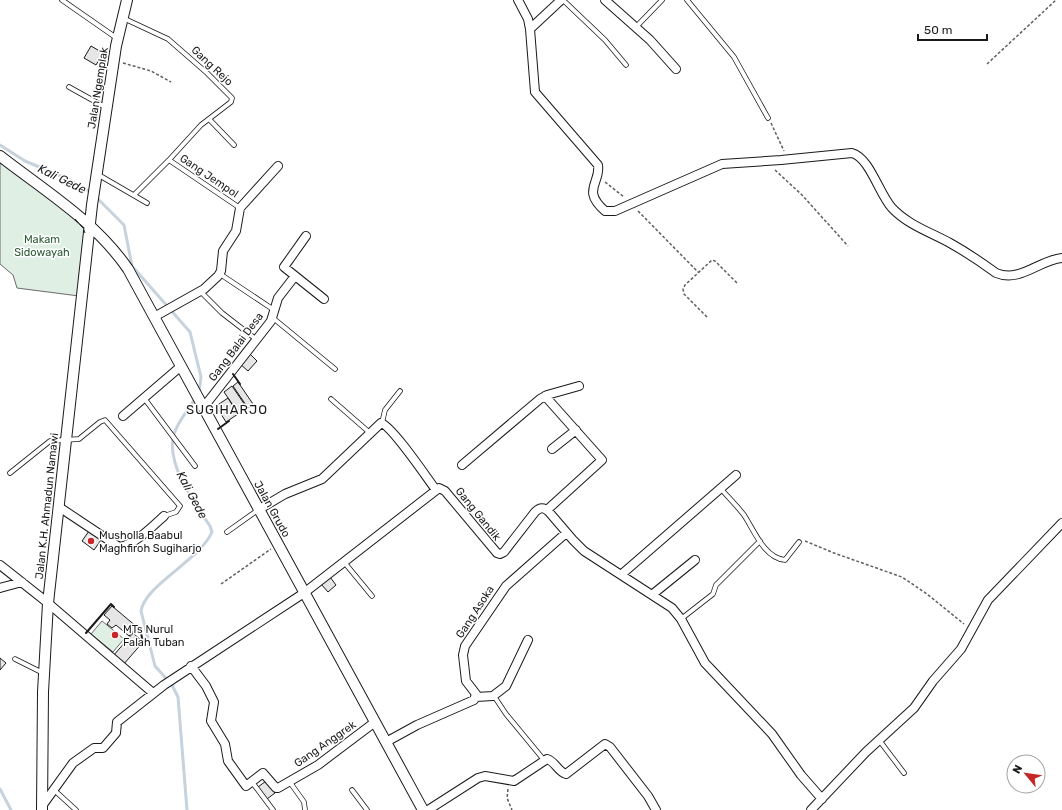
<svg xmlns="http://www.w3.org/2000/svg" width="1062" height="810" font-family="Rubik,sans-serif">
<rect width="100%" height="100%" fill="#fff"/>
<path fill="#e0efe3" stroke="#6a6a6a" d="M0,163C16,170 78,216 85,231L79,296L17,288L13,275L0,264Z
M102,621L124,639L113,652L91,634Z"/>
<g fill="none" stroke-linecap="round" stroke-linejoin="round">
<path stroke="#c6d2dc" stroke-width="3" d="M0,145L25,161L70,180L92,193
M96,197L124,225L132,266L190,332L201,377L199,392
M0,789L11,810
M187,810L178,697L172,685L155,666L141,611C145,585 200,560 212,532L210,526C195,504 165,463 174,434C178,421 189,409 196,397"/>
</g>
<path fill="#e6e6e6" stroke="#1a1a1a" d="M91,46L103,53L96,65L84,58Z
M250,354L257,361L248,371L240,364Z
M238,382L253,404L248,408L233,386Z
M232,386L247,408L239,414L224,392Z
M228,398L238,414L226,422L216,406Z
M89,531L101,540L94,550L82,541Z
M330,577L336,585L328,592L321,584Z
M112,606L137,627L129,636L116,625L112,628L107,624L110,620L104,615Z
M133,633L143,642L123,665L113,656Z
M0,658L6,663L0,670Z
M266,781L275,793L267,799L258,787Z"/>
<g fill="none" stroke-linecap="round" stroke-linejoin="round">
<defs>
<path id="service" d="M62,0L118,39
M563,0L605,40L626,65
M687,0L734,57L768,118
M123,18L168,39L207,73L232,98L231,102L201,125L169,160
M636,27L662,0
M69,87L105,107
M209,119L234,145
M97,174L147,203
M134,195L169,160L240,208
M220,274L274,310
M200,291L222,313L257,340
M273,318L335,369
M144,398L195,466
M331,399L370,433
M382,423L385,410L400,391
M10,473L50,441L79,439L100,422L105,420L180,506L176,512L164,516
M721,489C728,497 737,506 744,515C754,530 764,558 785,560L799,542
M227,532L258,510
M344,562L372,596
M681,619L713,594L716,585L760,541
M15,659L43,673
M494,696L506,714L544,760
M879,740L904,773
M289,781L304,802L305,810
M252,782L273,810
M53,789L76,810
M352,790L367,810"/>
<path id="minor" d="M518,0L528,19L530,29L561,0
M605,0L650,40L676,69
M530,29L535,92L598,165C601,183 581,190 605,211H615L722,164L781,160L852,153C870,158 879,194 892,208C908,225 930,232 950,243C966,252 981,262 996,273C1020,283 1039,260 1062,258
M306,236L284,267L324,299
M154,317L204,289L218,276L221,271L223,251L236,231L240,208L278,166
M545,396L602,460L547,510
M203,408L271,321L278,298L295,276
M123,416L180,367
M552,449L576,430
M462,465L540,399L547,395L579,386
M59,507L119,547C133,546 153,526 164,516
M258,510L285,494L322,479L381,423C392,426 427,478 436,490
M0,565L48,603L153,693
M622,574L736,475
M0,588L22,582
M653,594L695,560
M191,666L206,686L214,702L211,721L225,744L228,761L246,786L263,773L276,788H278L318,765L375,722
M476,697L493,696L506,686L528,640
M386,742L417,725L474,700L476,694L466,681L463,655L465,646L506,586L566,533
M42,806L73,763L94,748H103L116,733L117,722L164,685L304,593L439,488L445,491L497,553L500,554L504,552L535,512C540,507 544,507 549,512L573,540L584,551L672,608L681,619L705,663L772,734L801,775L822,799
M428,810L478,778L485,776L514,781L547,759C555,761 558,772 566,774L605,744L610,747L648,796L656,810
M811,810L866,752L914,708L933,681L961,649L988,600L1062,523"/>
<path id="tertiary" d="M0,156C45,191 95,221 128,269L423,810
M42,810L43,692L48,603L92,205L116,46L127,0"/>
</defs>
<use href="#service" stroke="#1a1a1a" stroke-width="5.5"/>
<use href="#minor" stroke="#1a1a1a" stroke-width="10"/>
<use href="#tertiary" stroke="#1a1a1a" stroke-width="12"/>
<path stroke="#5f5f5f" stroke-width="1.5" stroke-dasharray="3 2" stroke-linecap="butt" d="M123,63L151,71L171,82
M987,64L1056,0
M771,123L784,151
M775,170L802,195L848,246
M605,182L624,197
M638,211L698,272
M707,317L684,294L683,289L685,285L712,260L715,261L738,284
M805,541L834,553L902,577L927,594L964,624
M221,584L271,549
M508,789L507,798L512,810"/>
<use href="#service" stroke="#fff" stroke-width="4"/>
<use href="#minor" stroke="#fff" stroke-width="8"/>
<use href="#tertiary" stroke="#fff" stroke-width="10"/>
<path stroke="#1a1a1a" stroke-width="1" stroke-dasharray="5 2" stroke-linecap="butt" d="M75,219L83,228L85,233"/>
<path stroke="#1a1a1a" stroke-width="2" d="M233,374L240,384
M218,429L229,421
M135,625L140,629L143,642L141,644
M86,633L111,604L114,607"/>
</g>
<g fill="#c62828" stroke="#fff" stroke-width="1.5">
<circle cx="91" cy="541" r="4"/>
<circle cx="115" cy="635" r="4"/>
</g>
<g text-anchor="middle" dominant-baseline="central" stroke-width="3" stroke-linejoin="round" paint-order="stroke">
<g font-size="11" fill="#1a1a1a" stroke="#fff">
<text transform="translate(212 66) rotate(43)">Gang Rejo</text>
<text transform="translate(98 88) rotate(-81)">Jalan Ngemplak</text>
<text transform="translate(209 176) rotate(34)">Gang Jempol</text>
<text transform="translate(236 347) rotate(-53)">Gang Balai Desa</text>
<text transform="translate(47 506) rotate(-84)">Jalan K.H. Ahmadun Namawi</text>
<text transform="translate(272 509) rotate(61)">Jalan Grudo</text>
<text transform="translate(478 514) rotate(51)">Gang Gandik</text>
<text transform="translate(475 612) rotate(-57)">Gang Asoka</text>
<text transform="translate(325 744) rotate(-35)">Gang Anggrek</text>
</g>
<g font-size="11" fill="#2b5a34" stroke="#fff">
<text x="42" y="239">Makam<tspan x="42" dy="13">Sidowayah</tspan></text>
</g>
<g font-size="11" fill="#1a1a1a" stroke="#fff" text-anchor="start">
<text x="99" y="535">Musholla Baabul<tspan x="99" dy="13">Maghfiroh Sugiharjo</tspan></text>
<text x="123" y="629">MTs Nurul<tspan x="123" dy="13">Falah Tuban</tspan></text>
</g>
<g font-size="12" font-style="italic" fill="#1a1a1a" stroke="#fff">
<text transform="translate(62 179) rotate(26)">Kali Gede</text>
<text transform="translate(192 495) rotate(62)">Kali Gede</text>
</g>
<g font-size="13" letter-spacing="1" fill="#1a1a1a" stroke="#fff">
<text x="227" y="409">SUGIHARJO</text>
</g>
</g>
<g transform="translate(1026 774) rotate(299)"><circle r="19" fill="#ffffff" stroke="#a3a3a3"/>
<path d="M0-3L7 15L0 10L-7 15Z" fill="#c62828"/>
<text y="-6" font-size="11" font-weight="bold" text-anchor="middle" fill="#1a1a1a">N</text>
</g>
<path d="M918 34v6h69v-6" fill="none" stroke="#1a1a1a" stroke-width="2"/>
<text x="924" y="34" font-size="12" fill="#1a1a1a" stroke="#ffffff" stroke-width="3" paint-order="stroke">50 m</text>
</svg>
